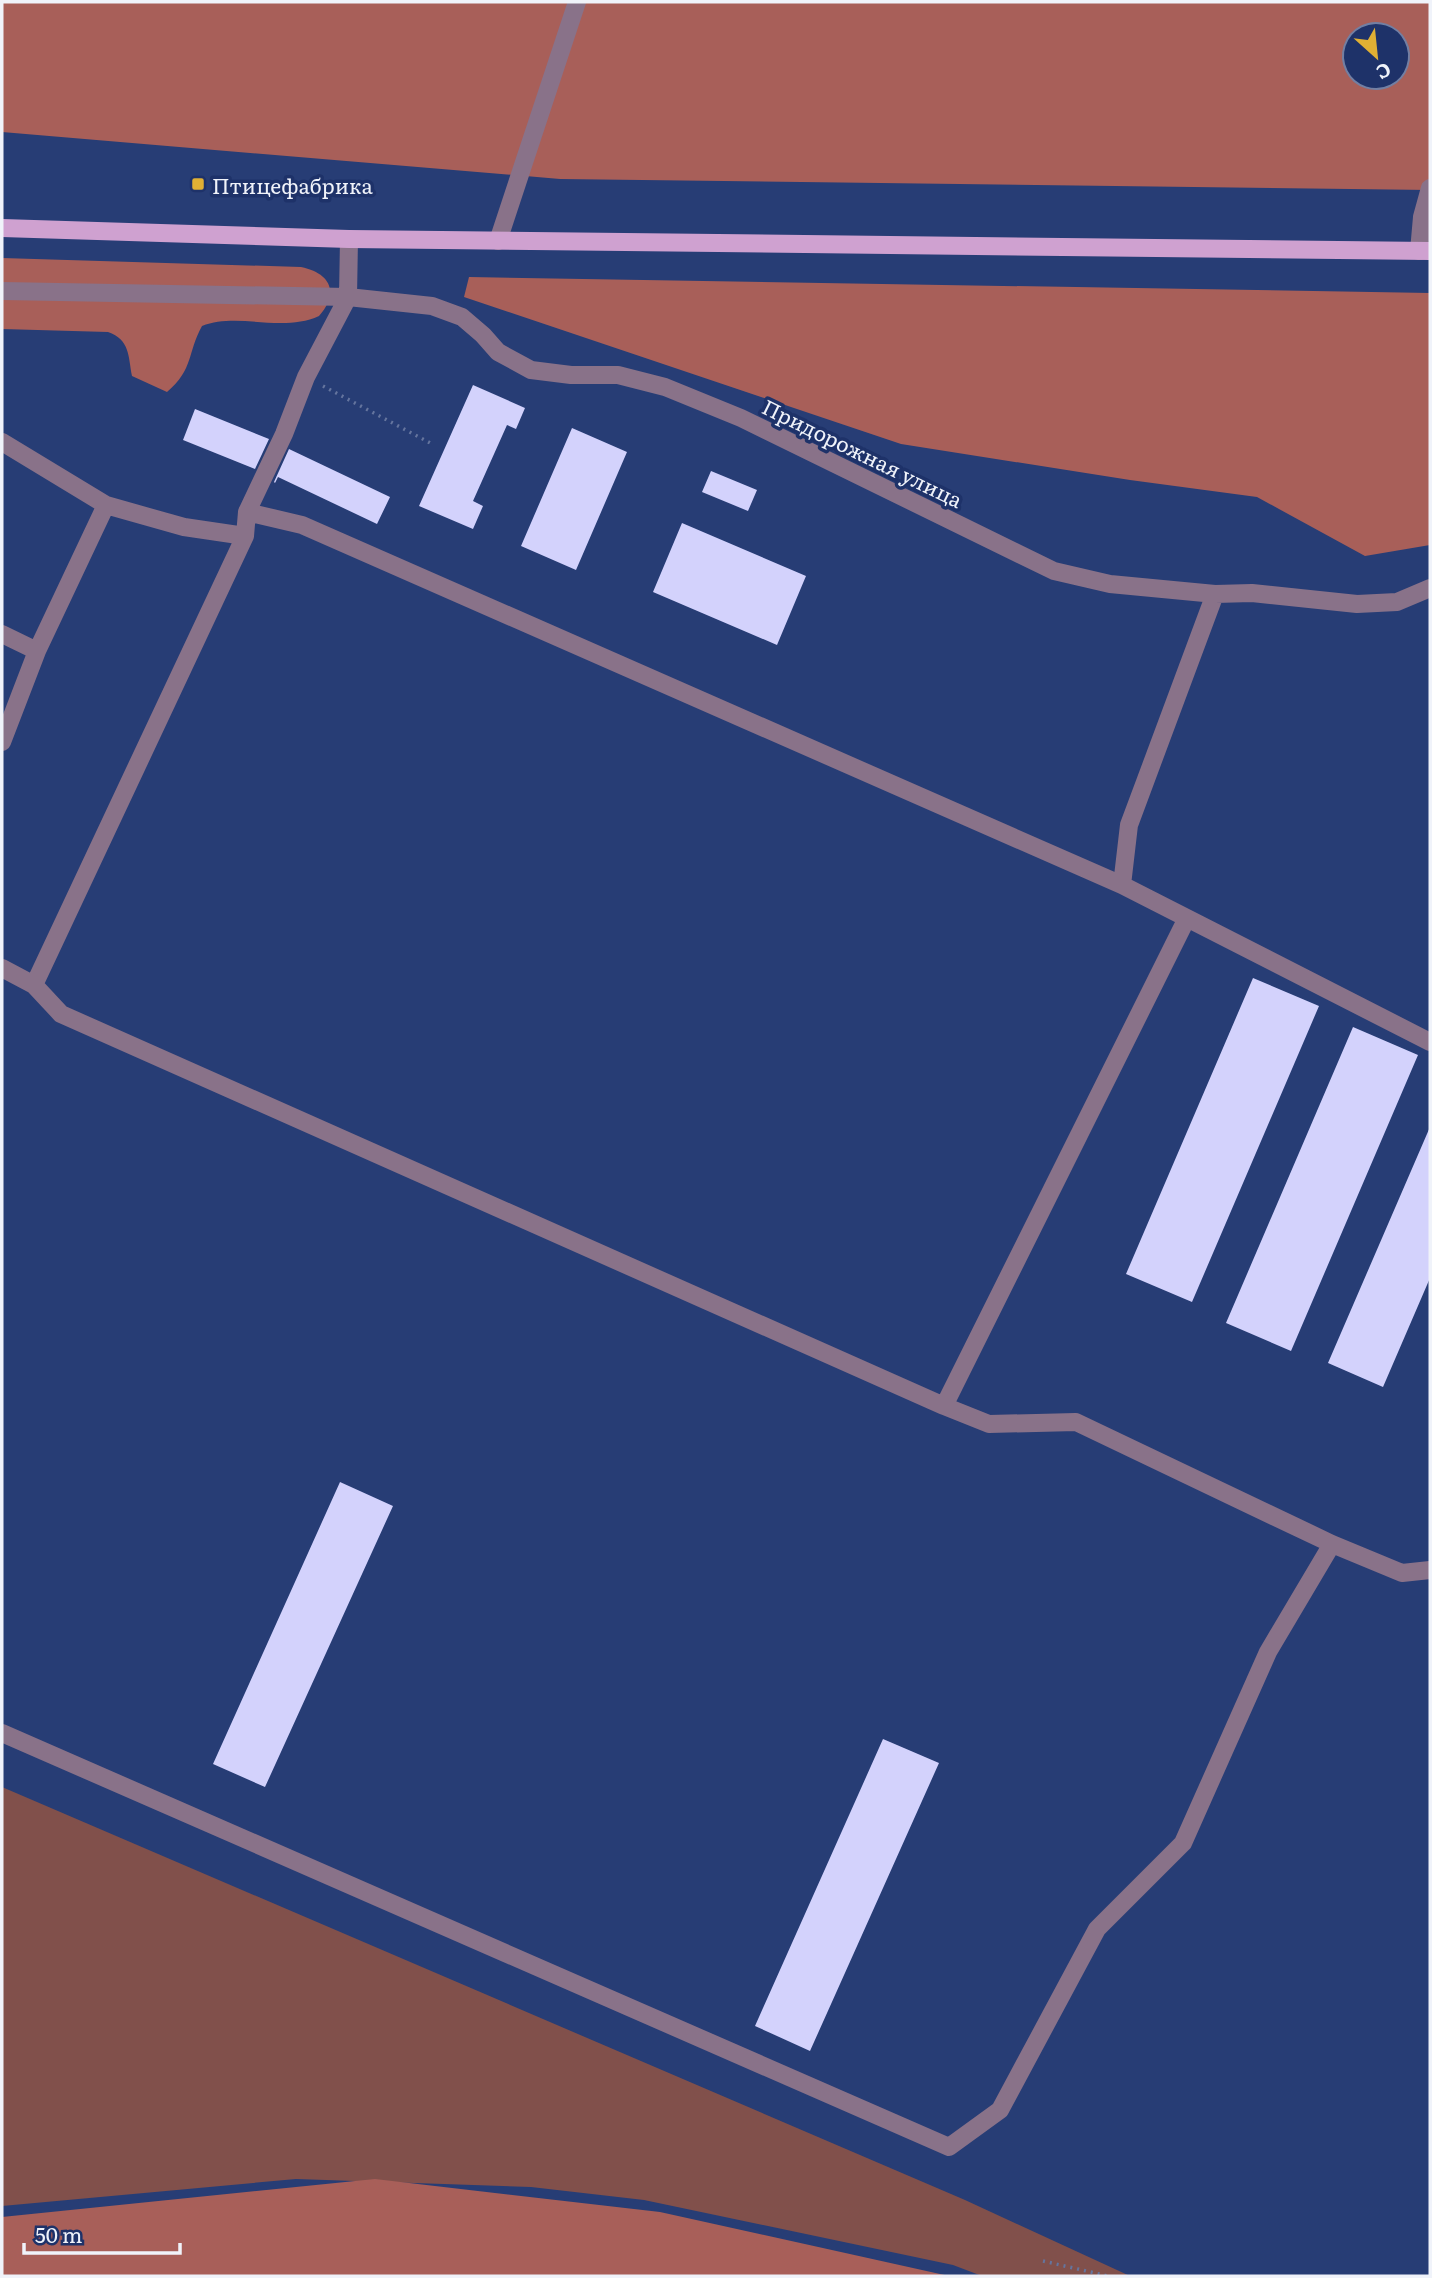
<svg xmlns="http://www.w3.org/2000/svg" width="1432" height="2278" font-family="Literata,serif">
<rect width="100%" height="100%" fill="#273d75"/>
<path fill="#81504b" d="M2,1787L965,2200L1130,2276H982L953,2265L644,2200L531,2187L296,2179L2,2206Z"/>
<path fill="#a85f59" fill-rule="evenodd" d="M2,2H1430V190L560,179L2,132ZM1355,35H1397V77H1355Z
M2,258L301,267C330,273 340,292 319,316C282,333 238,312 202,326C187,353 194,369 167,392L132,376C128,355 130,340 108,332L2,329Z
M469,277L1430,293V545L1365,556L1257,497L1130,480L901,444L464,297Z
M375,2179L660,2212L949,2276H2V2217Z"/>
<path fill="#d3d2fc" d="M473,385L525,408L516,429L507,425L473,501L483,506L473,529L419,506Z
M195,409L269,439L255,469L183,440Z
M572,428L627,452L576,570L521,546Z
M289,449L390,497L377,524L278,477L275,483L274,482Z
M711,471L757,490L748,511L702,492Z
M682,523L806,576L777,645L653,592Z
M1253,978L1319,1006L1192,1302L1126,1274Z
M1353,1027L1418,1055L1291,1351L1226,1323Z
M1430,1127V1278L1383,1387L1328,1363Z
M340,1482L393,1506L265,1787L213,1764Z
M883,1739L939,1763L810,2051L755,2026Z"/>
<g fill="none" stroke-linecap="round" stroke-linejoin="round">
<path stroke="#65759e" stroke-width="3.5" stroke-dasharray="2 5" stroke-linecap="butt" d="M323,386L434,445
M1043,2261L1108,2276"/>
<path stroke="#897289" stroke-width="18" d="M349,239L348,297L432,306L462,317L483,335L498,352L531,370L571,375H618L665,387L741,418L1054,571L1110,584L1215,594L1252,593L1357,604L1397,602L1430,588
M498,241L577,2
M1419,251L1422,217L1430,188
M2,291L348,297L306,377L284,434L247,512L245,536L34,985
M2,442L106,505L184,527L245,536
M247,512L302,525L1122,885L1430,1042
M2,634L37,651
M2,742L37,651L106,505
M1122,885L1129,825L1215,594
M2,968L34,985L61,1014L944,1406L989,1424L1076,1422L1332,1544L1402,1573L1430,1570
M944,1406L1187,918
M2,1733L949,2147L1000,2110L1097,1929L1183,1843L1268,1652L1332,1544"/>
<path stroke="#cfa1d0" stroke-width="18" d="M2,228L349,239L1430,251"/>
</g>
<rect fill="#e0b034" stroke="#1e3269" stroke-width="2.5" x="191" y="177" width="14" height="14" rx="3.5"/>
<g text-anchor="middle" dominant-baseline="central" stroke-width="7" stroke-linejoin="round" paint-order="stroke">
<g font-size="21" fill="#f0f3fa" stroke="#1e3269" text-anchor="start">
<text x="212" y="184">Птицефабрика</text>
</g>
<g font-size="21" fill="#f0f3fa" stroke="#1e3269">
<text transform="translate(863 452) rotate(26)">Придорожная улица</text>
</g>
</g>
<rect width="1432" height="2278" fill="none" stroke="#f0f3fa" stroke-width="7"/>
<g transform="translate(1376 56) rotate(153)"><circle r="33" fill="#1e3269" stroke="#727fa3" stroke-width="2"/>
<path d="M0-5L12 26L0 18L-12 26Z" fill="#e0b034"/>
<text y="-10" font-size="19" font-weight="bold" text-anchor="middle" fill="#f0f3fa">С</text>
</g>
<path d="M24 2243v10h156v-10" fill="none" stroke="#f0f3fa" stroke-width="3.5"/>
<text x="35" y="2243" font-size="21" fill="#f0f3fa" stroke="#1e3269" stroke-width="5" paint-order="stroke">50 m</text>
</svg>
